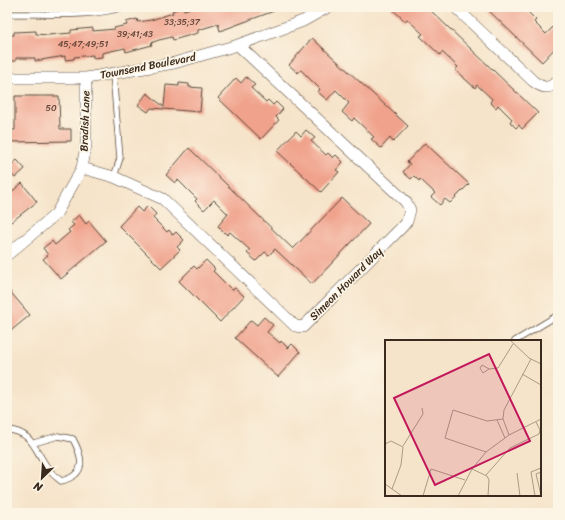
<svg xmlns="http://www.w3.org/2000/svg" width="565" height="520" font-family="Sriracha,sans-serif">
<rect width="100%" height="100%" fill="#fcf5e5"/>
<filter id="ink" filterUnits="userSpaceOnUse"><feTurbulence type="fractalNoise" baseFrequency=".025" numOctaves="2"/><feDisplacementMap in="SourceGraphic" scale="8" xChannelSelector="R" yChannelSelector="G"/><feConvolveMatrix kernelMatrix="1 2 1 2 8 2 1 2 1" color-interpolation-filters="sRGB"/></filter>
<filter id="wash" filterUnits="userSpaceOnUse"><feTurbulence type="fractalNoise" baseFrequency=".012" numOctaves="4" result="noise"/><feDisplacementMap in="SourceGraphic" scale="16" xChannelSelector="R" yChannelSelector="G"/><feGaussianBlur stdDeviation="0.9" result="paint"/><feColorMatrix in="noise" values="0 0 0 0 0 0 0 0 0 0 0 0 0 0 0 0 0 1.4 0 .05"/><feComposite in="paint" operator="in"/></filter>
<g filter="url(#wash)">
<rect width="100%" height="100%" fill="#f6e4ca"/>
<g id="blocks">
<path fill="#f0a28c" d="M183,7L184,10L194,7L282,8L220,31L218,24L198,30V33L173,40L172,37L159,40L151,43L152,45L126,52L125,48L102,53V57L93,58V55L74,57V59L65,60V56L35,61V58H16V61H7V35H14V32L36,31V34L48,35L71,33V30L93,28V31L115,29L114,28L127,25L126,22L137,19L138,22L151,20L173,13L172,11Z
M390,7H427L538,113L522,129L519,125L516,128L510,122L512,119L498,105L496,108L490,102L492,99L477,85L475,88L455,70L458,67L442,52L440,55L420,36L423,34L407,19L405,21Z
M485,7H523L536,20L534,22L546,34L558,22V45L542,62Z
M312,38L408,126L393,142L390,138L381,148L371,139L374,137L354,118L352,121L342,112L349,103L336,90L327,100L318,92L320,89L301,70L298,73L289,65Z
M246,77L255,85L251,88L266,102L268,100L273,105L276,102L283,109L276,117L279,120L261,139L218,98L236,78L241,83Z
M179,83L189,84V87L202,88L200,112L151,108L148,112L138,105L147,93L164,107L166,85L179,86Z
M15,96H59L60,129H71V141L7,142V130H15Z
M306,130L315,138L311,141L326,155L328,153L333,158L336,155L343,162L336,170L339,172L321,192L277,151L296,131L301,136Z
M425,143L469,184L450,203L445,199L440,205L431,197L435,193L420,179L419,181L414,176L411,179L403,172L410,164L407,162Z
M189,148L293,249L342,198L369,224L312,284L275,249L269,255L265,252L256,261L247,253L250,250L230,232L227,235L218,226L228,214L214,200L204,210L195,201L197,199L178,180L175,183L166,175Z
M17,160L25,169L15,178L7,169Z
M22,183L37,202L7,225V196Z
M148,206L156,214L153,218L167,232L169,230L173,235L176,232L184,240L177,247L180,250L161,268L119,226L137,207L142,212Z
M79,215L86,224L89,221L106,241L61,279L43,259L48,255L43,248L52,241L55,245L70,232L68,230L74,225L71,222Z
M206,260L215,269L213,271L232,290L235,288L244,296L220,322L179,281L194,266L197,269Z
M7,288L30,315L7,334Z
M264,317L273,325L267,332L280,343L281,341L288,348L292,344L300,352L278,377L235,338L251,320L257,325Z"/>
</g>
</g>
<g filter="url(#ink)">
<use href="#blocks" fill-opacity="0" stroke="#574638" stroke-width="1"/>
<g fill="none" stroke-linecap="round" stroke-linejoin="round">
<defs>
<path id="lane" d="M7,14C45,13 88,18 125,7
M113,74L120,158L114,177
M515,341L558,315
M7,430C35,431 36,456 51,472C54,476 58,478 61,481C87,475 83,458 73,439L58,436L34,443"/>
<path id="street" d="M455,7L533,81C542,88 549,90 558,81
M7,78H86L174,63L238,45L303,21L328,7
M82,168L114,177L163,199L295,326L303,327L401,228L407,221L410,210L406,202L238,45
M7,255L56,214L82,168L86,146V78"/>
</defs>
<use href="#lane" stroke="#574638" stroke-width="7"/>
<use href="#street" stroke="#574638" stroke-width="12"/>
<use href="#lane" stroke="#fff" stroke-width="5.5"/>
<use href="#street" stroke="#fff" stroke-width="11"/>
</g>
</g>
<g text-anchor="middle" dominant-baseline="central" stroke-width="3.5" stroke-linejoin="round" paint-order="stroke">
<g font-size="9" fill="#68483a">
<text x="182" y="22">33;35;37</text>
<text x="135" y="34">39;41;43</text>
<text x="83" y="44">45;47;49;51</text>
<text x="51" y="108">50</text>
</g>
<g font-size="11" fill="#3b2a1e" stroke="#fcf5e5">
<text transform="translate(148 66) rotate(-11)">Townsend Boulevard</text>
<text transform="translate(85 121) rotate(-88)">Bradish Lane</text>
<text transform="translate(346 284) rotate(-45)">Simeon Howard Way</text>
</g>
</g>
<g transform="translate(385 340)">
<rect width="156" height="156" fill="#f6e4ca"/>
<path fill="none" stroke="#ab9a85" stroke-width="1" d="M125,0L144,18L156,24M104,29L98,33L95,28L97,25L104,29L113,28L128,4M137,34L156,45M112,80L120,98M124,95L118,79L119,70L146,19M0,104L6,101L18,107L16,125L7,149M18,106L38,74L37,68M101,112L60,98L68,70L102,81L118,79M87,129L102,136L104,140L103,156M156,132L151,134L156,155M132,133L135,156M101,135L125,108L154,94L155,90L151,82M0,144L17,156M38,156L46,129L80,140M73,156L87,129L101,112L124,95L156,79M150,156L146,132L156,128"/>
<path fill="#c2185b" fill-opacity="0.15" stroke="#c2185b" stroke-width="2" d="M104,14L145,101L50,145L9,58Z"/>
<rect width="156" height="156" fill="none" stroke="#3b2a1e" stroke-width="2"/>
</g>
<rect width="565" height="520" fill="none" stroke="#fcf5e5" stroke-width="24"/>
<g transform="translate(42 478) rotate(205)" stroke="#fcf5e5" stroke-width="3" paint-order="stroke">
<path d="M0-3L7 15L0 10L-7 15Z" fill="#3b2a1e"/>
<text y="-6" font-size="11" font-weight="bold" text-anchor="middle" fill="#3b2a1e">N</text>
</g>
</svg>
